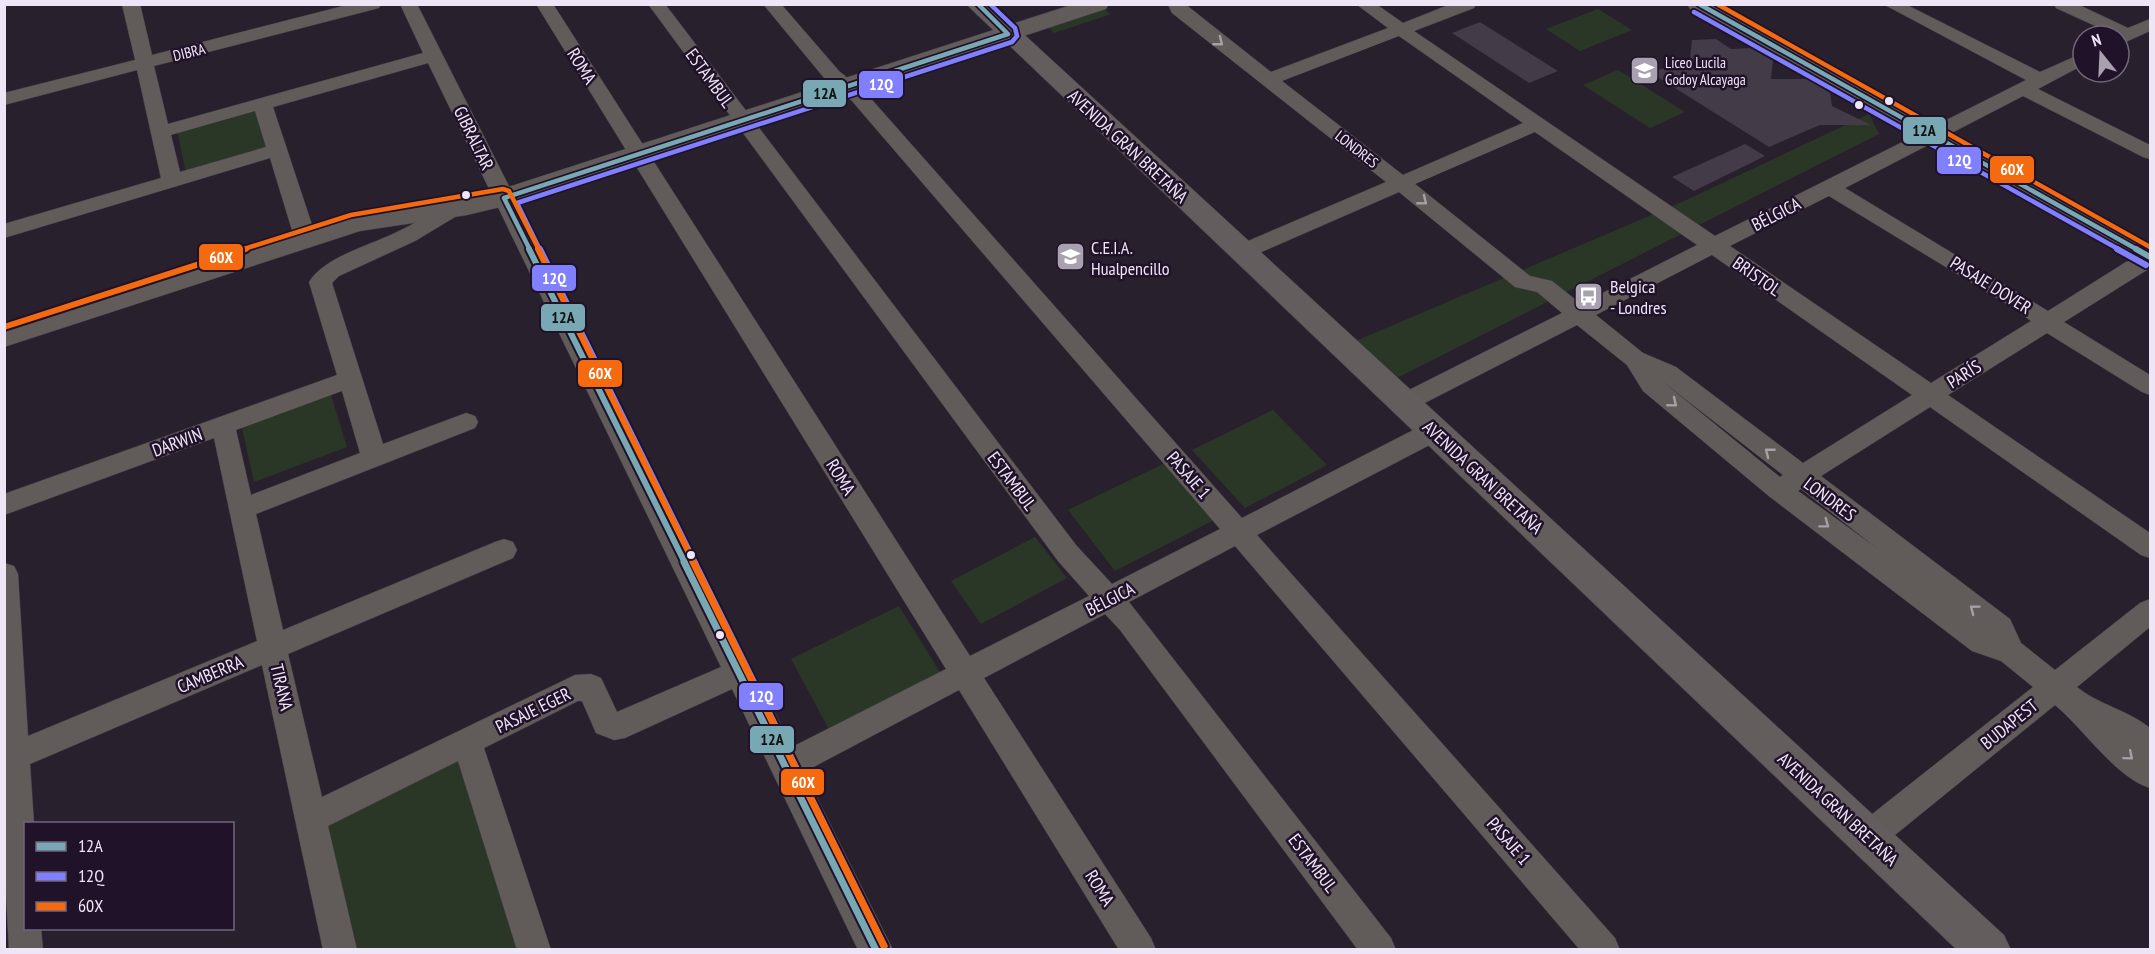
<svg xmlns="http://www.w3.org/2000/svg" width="2155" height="954" font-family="'PT Sans Narrow',sans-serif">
<rect width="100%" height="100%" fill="#28212d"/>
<path fill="#2a3727" d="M1598,9L1632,30L1580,51L1546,29Z
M1105,10L1111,14L1054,33L1049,28Z
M1618,70L1685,112L1650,128L1583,85Z
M256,108L267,150L186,173L177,130Z
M1869,114L1879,134L1391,381L1351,343L1682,202Z
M330,392L347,447L254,482L241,424Z
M1273,410L1327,465L1245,508L1192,450Z
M1165,463L1214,520L1115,571L1068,510Z
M1035,537L1067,578L981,624L951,581Z
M899,606L943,677L832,735L791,659Z
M463,757L521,949H355L327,821Z"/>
<path fill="#433b48" d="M1480,22L1558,71L1529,83L1452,33Z
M1716,39L1731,49L1752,48L1773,60L1771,79H1807L1830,93L1832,106L1871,125H1820L1769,147L1651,73L1690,58L1692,40Z
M1745,144L1765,156L1694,191L1672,177Z"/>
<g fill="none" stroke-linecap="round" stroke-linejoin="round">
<defs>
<path id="minor" d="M122,4H140L152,55L351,4H381L379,8L154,66L168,124L423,53L400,4H417L792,747L946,669L536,4H553L970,656L1089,596L1058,561L648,4H665L1076,545L1112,584L1220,529L852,101L825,79L763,4H781L839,71L866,93L1242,518L1425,424L1434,422L1443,424L1446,431L1443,438L1257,535L1615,938L1620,950H1580L1235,546L1129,602L1391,938L1396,950H1358L1120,630L1105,614L984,678L1151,938L1156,950H1119L959,690L804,772L893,950H858L732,689L625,738L614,740L596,733L582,701H578L484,748L551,950H517L458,761L328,826L357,950H323L262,665L30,764L34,824H26V928H41L43,950H9L4,857V563L14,566L18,574L28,736L257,641L214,438L4,515V494L337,375L309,282C324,257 371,245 397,232C414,224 430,214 446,204L453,202L460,204L463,209L460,214L415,241L339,276L332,283L383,444L466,413L475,416L478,422L475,428L256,514L283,630L495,542L504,539L513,542L517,550L513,558L288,654L322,797L575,675L591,674L601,678L617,712L721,667L428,63L273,107L317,240L314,245L306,247L298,245L295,240L270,158L4,238V224L161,178L137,70L4,105V93L135,60ZM255,111L266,147L180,172L171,135ZM342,391L360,453L251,495L236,430Z
M1168,4H1185L1271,72L1388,28L1356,4H1376L1403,23L1451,4H1476L1474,8L1414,31L1715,236L2026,80L1883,4H1905L2040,72L2083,53V65L2038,89L2150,145V159L2143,157L2023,96L1845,188L2048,311L2126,262L2150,253V268L2064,322L2150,375V395L2142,392L2047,333L1948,395L2150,533V558L2141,555L1930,407L1821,476L2010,619L2021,643L2055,670L2140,603L2150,599V627L2077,687C2099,705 2128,710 2150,728V788C2116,778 2083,728 2055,705L1879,848L1868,852L1857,848L1852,837L1857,826L2033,687L2001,661L1972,651L1770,497L1643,391L1627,365L1577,325L1413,409L1404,412L1395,409L1392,403L1395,397L1562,313L1537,292L1515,287L1399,192L1250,257L1242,259L1234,257L1231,252L1234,247L1386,182L1172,13ZM1399,36L1523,123L1403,175L1282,81ZM1535,132L1697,245L1581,304L1552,281L1530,276L1415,184ZM1829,196L2010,306L2031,321L1931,383L1730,246ZM1712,255L1912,395L1803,463L1676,367L1643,353L1596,315ZM1662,381L1783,475L1780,477ZM1801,489L1878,549L1798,491Z
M2054,4H2077L2128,28L2150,19V31L2119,45V36H2113L2115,35L2056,8Z"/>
<path id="tertiary" d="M1074,4H1109L1106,9L513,204L467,215L360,231L4,347V326L344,218L373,211L496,191Z
M1687,4H1715L2150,245V266L2140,264L1690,9Z"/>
<path id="secondary" d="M966,4H991L2004,935L2011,950H1957Z"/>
</defs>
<use href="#minor" stroke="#443d48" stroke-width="1"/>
<use href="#tertiary" stroke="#443d48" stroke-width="1"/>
<use href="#secondary" stroke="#443d48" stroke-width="1"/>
<use href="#minor" fill="#615b59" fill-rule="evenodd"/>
<use href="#tertiary" fill="#615b59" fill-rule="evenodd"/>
<use href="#secondary" fill="#645d5d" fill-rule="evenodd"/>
<defs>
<path id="bus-1-far2" d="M1699,4L2138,250
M530,250L504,198L1008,34L978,4"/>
<path id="bus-1-far1" d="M529,249L685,563
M2136,249L2150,257"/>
<path id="bus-1" d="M684,562L876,950"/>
<path id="bus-2-far2" d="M1694,12L2120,250
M540,250L517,203L1012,42L1017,36L1015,28L990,4"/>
<path id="bus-2-far1" d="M540,249L695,563
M2117,249L2146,265"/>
<path id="bus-2" d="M694,562L884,946"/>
<path id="bus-3-far2" d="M1717,4L2150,247
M241,250L351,215L503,189L509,191L539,250"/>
<path id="bus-3-far1" d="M538,249L694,563
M4,327L246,249"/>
<path id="bus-3" d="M693,562L884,946"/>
</defs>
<use href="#bus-1-far2" stroke="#1f1229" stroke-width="8"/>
<use href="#bus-1-far1" stroke="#1f1229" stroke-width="10"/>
<use href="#bus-1" stroke="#1f1229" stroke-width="11"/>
<use href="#bus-2-far2" stroke="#1f1229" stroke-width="8"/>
<use href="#bus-2-far1" stroke="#1f1229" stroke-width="10"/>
<use href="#bus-2" stroke="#1f1229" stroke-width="11"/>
<use href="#bus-3-far2" stroke="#1f1229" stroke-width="8"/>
<use href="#bus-3-far1" stroke="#1f1229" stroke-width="10"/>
<use href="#bus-3" stroke="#1f1229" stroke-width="11"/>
<use href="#bus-1-far2" stroke="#79a8b5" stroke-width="4.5"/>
<use href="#bus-1-far1" stroke="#79a8b5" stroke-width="6"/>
<use href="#bus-1" stroke="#79a8b5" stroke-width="7"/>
<use href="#bus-2-far2" stroke="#8080ff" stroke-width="4.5"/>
<use href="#bus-2-far1" stroke="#8080ff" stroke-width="6"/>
<use href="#bus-2" stroke="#8080ff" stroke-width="7"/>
<use href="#bus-3-far2" stroke="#f56a0f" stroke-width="4.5"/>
<use href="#bus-3-far1" stroke="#f56a0f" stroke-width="6"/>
<use href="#bus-3" stroke="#f56a0f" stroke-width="7"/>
</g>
<defs><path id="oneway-chevron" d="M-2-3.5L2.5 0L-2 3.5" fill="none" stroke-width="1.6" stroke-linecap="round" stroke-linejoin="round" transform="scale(1.5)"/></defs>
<g stroke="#a8a0a8">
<use href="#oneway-chevron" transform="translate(1219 42) rotate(38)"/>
<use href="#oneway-chevron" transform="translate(1423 201) rotate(39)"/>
<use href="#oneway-chevron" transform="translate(1673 403) rotate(39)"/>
<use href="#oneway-chevron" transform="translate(1769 452) rotate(-142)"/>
<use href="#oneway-chevron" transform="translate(1825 524) rotate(37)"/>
<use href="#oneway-chevron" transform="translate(1974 609) rotate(-143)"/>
<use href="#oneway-chevron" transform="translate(2129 756) rotate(40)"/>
</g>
<defs>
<symbol id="school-square" viewBox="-11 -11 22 22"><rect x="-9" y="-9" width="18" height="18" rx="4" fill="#a9a0b0" stroke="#1f1229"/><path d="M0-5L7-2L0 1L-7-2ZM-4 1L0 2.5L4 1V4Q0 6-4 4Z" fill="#fff"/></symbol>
<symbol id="bus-square" viewBox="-11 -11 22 22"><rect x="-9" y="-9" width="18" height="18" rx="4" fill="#a9a0b0" stroke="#1f1229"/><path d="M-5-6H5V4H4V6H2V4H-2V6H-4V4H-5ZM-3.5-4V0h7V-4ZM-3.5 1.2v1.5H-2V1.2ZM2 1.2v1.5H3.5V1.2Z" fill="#fff"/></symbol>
</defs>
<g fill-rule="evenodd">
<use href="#school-square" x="1628" y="54" width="33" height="33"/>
<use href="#school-square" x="1054" y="240" width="33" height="33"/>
<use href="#bus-square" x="1572" y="280" width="33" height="33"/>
</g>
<g fill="#eee5f6" stroke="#1f1229" stroke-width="2">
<circle cx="1889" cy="101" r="5"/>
<circle cx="1859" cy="105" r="5"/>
<circle cx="466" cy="195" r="5"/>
<circle cx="691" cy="555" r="5"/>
<circle cx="720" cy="635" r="5"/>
</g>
<g text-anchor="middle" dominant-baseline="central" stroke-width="5" stroke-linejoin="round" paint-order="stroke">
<g font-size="15" fill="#eee5f6" stroke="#1f1229">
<text transform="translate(189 52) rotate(-14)">DIBRA</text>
<text transform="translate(1357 149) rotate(38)">LONDRES</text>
</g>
<g font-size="15" fill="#eee5f6" stroke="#1f1229" text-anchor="start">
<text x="1665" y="62">Liceo Lucila<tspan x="1665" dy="17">Godoy Alcayaga</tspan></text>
</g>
<g font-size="18" fill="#eee5f6" stroke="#1f1229">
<text transform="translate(582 66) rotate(58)">ROMA</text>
<text transform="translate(710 78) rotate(54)">ESTAMBUL</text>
<text transform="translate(474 138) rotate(64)">GIBRALTAR</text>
<text transform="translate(1128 146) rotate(43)">AVENIDA GRAN BRETAÑA</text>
<text transform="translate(1776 214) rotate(-27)">BÉLGICA</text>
<text transform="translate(1757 276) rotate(35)">BRISTOL</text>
<text transform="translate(1991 285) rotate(32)">PASAJE DOVER</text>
<text transform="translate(1964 374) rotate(-32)">PARÍS</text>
<text transform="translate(177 442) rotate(-20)">DARWIN</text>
<text transform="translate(1189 475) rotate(49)">PASAJE 1</text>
<text transform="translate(841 477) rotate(58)">ROMA</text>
<text transform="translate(1483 477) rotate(43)">AVENIDA GRAN BRETAÑA</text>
<text transform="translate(1012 481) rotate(53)">ESTAMBUL</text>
<text transform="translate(1830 499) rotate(37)">LONDRES</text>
<text transform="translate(1110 599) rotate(-27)">BÉLGICA</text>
<text transform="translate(210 674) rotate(-23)">CAMBERRA</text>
<text transform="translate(282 687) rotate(77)">TIRANA</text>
<text transform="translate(533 710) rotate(-26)">PASAJE EGER</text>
<text transform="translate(2009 724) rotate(-39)">BUDAPEST</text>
<text transform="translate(1838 809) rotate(43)">AVENIDA GRAN BRETAÑA</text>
<text transform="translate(1509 841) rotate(49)">PASAJE 1</text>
<text transform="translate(1313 863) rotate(53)">ESTAMBUL</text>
<text transform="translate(1100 888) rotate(58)">ROMA</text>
</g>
<g font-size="18" fill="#eee5f6" stroke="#1f1229" text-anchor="start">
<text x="1091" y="247">C.E.I.A.<tspan x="1091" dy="21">Hualpencillo</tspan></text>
<text x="1610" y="286">Belgica<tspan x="1610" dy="21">- Londres</tspan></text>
</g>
</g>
<g stroke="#1f1229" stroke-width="2">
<rect x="858" y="70" width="46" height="29" rx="6" fill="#8080ff"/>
<rect x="802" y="79" width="45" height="29" rx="6" fill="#79a8b5"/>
<rect x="1902" y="116" width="45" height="29" rx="6" fill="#79a8b5"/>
<rect x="1936" y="146" width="46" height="29" rx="6" fill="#8080ff"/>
<rect x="1989" y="155" width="46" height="29" rx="6" fill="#f56a0f"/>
<rect x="198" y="243" width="46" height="28" rx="6" fill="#f56a0f"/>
<rect x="531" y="264" width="46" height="28" rx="6" fill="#8080ff"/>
<rect x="540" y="303" width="46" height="29" rx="6" fill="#79a8b5"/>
<rect x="577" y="359" width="46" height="29" rx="6" fill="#f56a0f"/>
<rect x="738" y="682" width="46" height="29" rx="6" fill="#8080ff"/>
<rect x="749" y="725" width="46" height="29" rx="6" fill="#79a8b5"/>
<rect x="780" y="768" width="45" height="28" rx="6" fill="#f56a0f"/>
</g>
<g font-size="16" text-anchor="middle" font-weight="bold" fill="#fff">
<text x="881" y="90">12Q</text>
<text x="1959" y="166">12Q</text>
<text x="2012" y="175">60X</text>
<text x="221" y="263">60X</text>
<text x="554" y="284">12Q</text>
<text x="600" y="379">60X</text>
<text x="761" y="702">12Q</text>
<text x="803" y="788">60X</text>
</g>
<g font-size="16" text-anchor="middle" font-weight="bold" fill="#111">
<text x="825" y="99">12A</text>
<text x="1924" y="136">12A</text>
<text x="563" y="323">12A</text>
<text x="772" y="745">12A</text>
</g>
<rect width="2155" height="954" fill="none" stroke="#eee5f6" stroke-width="12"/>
<rect x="24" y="822" width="210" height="108" fill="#1f1229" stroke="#72667b" stroke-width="1.5"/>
<rect x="36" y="842" width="30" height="9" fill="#79a8b5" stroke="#72667b" stroke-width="1.5"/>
<text x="78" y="852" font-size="18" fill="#eee5f6">12A</text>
<rect x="36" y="872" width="30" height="9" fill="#8080ff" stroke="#72667b" stroke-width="1.5"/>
<text x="78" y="882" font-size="18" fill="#eee5f6">12Q</text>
<rect x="36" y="902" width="30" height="9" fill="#f56a0f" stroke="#72667b" stroke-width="1.5"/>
<text x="78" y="912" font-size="18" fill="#eee5f6">60X</text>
<g transform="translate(2101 54) rotate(342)"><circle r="28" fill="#1f1229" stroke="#72667b" stroke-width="1.5"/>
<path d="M0-4.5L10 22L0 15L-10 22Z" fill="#a9a0b0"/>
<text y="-9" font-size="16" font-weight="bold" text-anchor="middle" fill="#eee5f6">N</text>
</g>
</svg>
